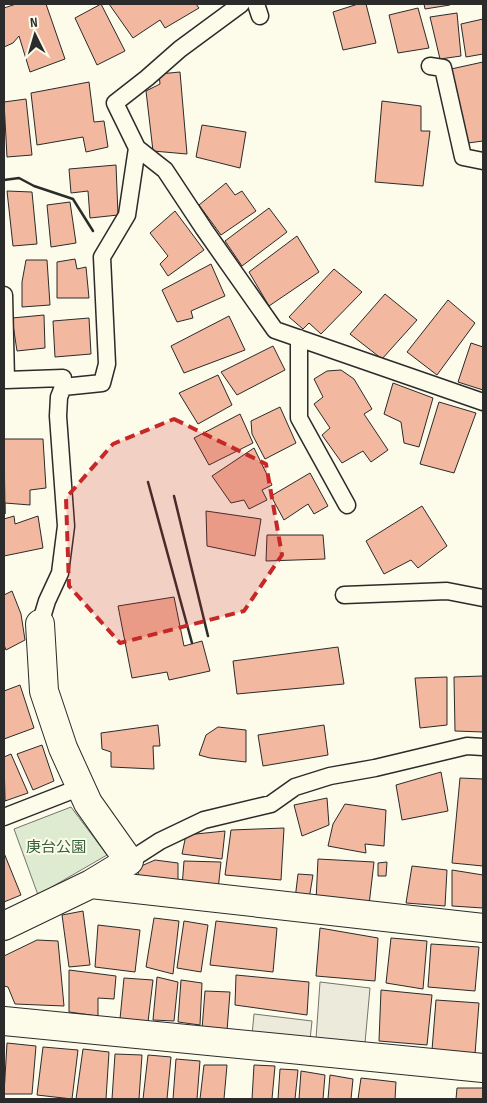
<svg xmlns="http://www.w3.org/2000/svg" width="487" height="1103" font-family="'Sofia Sans Condensed','Noto Sans JP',sans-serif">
<rect width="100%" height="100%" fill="#fdfbea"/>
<path fill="#deebd1" stroke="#74746e" d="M71,807L107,855L38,895L14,829Z"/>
<path fill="#eceadb" stroke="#74746e" d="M320,982L370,988L365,1043L316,1039Z
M254,1014L312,1021L310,1040L252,1035Z"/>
<path fill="#f2b8a0" stroke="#2b2b2b" d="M16,4H46L65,59L30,72L19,36L13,43L4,47V8Z
M101,4L125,51L97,65L75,18Z
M109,4H196L199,8L165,28L160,20L133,38Z
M358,4H366L376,43L343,50L333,12Z
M424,4H450V5L425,9Z
M418,8L429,48L398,53L389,15Z
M457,13L461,56L440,59L430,17Z
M483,19V54L466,57L461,24Z
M483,62V141L468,143L451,69Z
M180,72L187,154L153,151L146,91L160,84L159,74Z
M89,82L94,122L104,121L108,147L86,152L83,137L37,145L31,93Z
M26,99L32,155L7,157L4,102Z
M382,101L421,106V131H430L423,186L375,182Z
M202,125L246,132L240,168L196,157Z
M116,165L118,215L90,218L88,191L71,193L69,169Z
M226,183L235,195L242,191L256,211L221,235L199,205Z
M7,191L32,192L37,244L13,246Z
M70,202L76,243L51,247L47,205Z
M269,208L287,232L242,266L225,241Z
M175,211L204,250L168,276L160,264L168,256L150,233Z
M297,236L319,272L269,306L249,272Z
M75,259L77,269L86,267L89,298H57V262Z
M26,260H47L50,305L22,307V282Z
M211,264L225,296L191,311L193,318L177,322L162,290Z
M334,269L362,292L321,334L309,323L303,329L289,317Z
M385,294L417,320L382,359L350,334Z
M448,300L475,323L437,375L407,352Z
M44,315L45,348L17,351L12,318Z
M229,316L245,350L184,373L171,346Z
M89,318L91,354L55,357L53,321Z
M471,343L483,347V390L458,382Z
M273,346L285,370L237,395L221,372Z
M341,370L354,379L372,409L364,414L388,450L371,462L363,451L342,463L322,435L330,428L314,404L323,397L314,379L327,371Z
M218,375L232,405L198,424L179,393Z
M393,383L433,398L419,447L404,443L401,422L384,414Z
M439,402L476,413L454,473L420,464Z
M280,407L296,443L265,459L252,434L251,421Z
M240,414L253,443L209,465L194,438Z
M4,439H43L46,488L30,490V505L5,503V514Z
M254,448L272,485L262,490L267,500L249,509L244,500L231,503L212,476Z
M310,473L328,506L314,514L308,504L284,520L271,496Z
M422,506L447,546L418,568L411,560L384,574L366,541Z
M206,511L261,519L255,556L207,546Z
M14,516L15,524L38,516L43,548L4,556V519Z
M267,535H323L325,559L266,561Z
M12,591L21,614L25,640L6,650L4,645V595Z
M174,597L184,646L202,641L210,671L169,680L167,672L132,678L118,606Z
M338,647L344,684L237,694L233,661Z
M483,676V732L455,731L454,677Z
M447,677V725L420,728L415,678Z
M20,685L34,728L4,739V691Z
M158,725L160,746H153L154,769L111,767V752L102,749L101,733Z
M324,725L328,755L263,766L258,735Z
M218,727L246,730V762L210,758L199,755L206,735Z
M42,745L54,781L33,790L17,754Z
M11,754L28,793L5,801L4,757Z
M441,772L448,811L402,820L396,785Z
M460,778L483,779V866L452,863Z
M327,798L329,825L302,836L294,805Z
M345,804L386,810L384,846L365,844L366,853L328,846L333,824Z
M284,828L281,880L225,875L231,830Z
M225,831L222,859L182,854L186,835Z
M4,853L21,895L4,902Z
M318,859L374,862L369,905L316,901Z
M155,860L178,863V886L137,884L139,867Z
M184,861L221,862L218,890L182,887Z
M387,862L386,876H378V863Z
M412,866L447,870L445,906L406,903Z
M452,870L483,875V908L452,906Z
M298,874L313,875L309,899H295Z
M83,911L90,965L69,967L62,915Z
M154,918L179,921L173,974L146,967Z
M184,921L208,925L201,972L177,968Z
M216,921L277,928L273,972L210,965Z
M98,925L140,930L135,972L95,967Z
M320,928L378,938L375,981L316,976Z
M391,938L427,941L423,989L386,983Z
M37,940L58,941L64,1006L15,1004L8,987L4,986V956Z
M431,944L479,947L475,991L428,987Z
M69,970L116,976L114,999L98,998V1016L69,1012Z
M236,975L309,982L307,1015L235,1005Z
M157,977L178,982L174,1021L153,1020Z
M124,978L153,980L148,1022L120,1019Z
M181,980L202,983L200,1025L178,1022Z
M381,990L432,995L427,1045L379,1041Z
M205,991L230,992L227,1031L202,1029Z
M436,1000L479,1003L475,1054L432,1050Z
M7,1043L36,1046L32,1094H4Z
M43,1047L78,1050L72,1099L37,1095Z
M83,1049L109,1052L106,1099H76Z
M115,1054L142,1055L139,1099H112Z
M148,1055L171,1057L167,1099H143Z
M176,1059L200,1061L197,1099H173Z
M204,1065H227L224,1099H200Z
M254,1065L275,1066L272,1099H252Z
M280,1069L298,1070L295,1099H278Z
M301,1071L325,1075L323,1099H299Z
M330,1075L353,1079L351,1099H328Z
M361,1078L396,1082L395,1099H358Z
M457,1088H483V1099H456Z"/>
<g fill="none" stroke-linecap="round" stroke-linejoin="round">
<defs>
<path id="lane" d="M241,4L180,49L147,78L115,103L137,148L165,170L204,229L275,330L483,402
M256,4L260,16
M430,66L443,68L463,157L483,161
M4,295L6,380L63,378V387
M299,338V418L347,505
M344,595L447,591L483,598
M40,624L47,601L60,573L66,526L58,416L59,397L63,387L102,383L107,364L102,257L127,215L137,148
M4,817L81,787
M129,861L160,841L204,820L271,804L295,787L330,776L375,768L467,746L483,747"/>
<path id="street" d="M91,884L483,928
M4,926L91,884L129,861L88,803L63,748L44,691L40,624
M4,1021L483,1068"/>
</defs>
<use href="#lane" stroke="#2b2b2b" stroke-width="19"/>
<use href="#street" stroke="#2b2b2b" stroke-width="30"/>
<use href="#lane" stroke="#fdfbea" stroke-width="16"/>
<use href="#street" stroke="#fdfbea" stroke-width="28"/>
<path stroke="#2b2b2b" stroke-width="2.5" d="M4,180L19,178L34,186L73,199L93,231
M148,482L192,643
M174,496L208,636"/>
</g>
<path fill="#c62828" fill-opacity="0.2" stroke="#c62828" stroke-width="4" stroke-dasharray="10 6" stroke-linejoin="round" d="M174,419L266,464L282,555L244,611L120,643L69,586L66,498L113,444Z"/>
<g text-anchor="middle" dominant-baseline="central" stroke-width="4" stroke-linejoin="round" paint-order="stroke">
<g font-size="15" fill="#34623c" stroke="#fdfbea">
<text x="56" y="847">庚台公園</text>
</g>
</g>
<rect width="487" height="1103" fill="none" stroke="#2b2b2b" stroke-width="10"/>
<g transform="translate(35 35) rotate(355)" stroke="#fdfbea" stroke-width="4" paint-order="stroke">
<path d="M0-4L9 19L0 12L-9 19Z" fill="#2b2b2b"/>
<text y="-8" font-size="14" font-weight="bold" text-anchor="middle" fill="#2b2b2b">N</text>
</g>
</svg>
